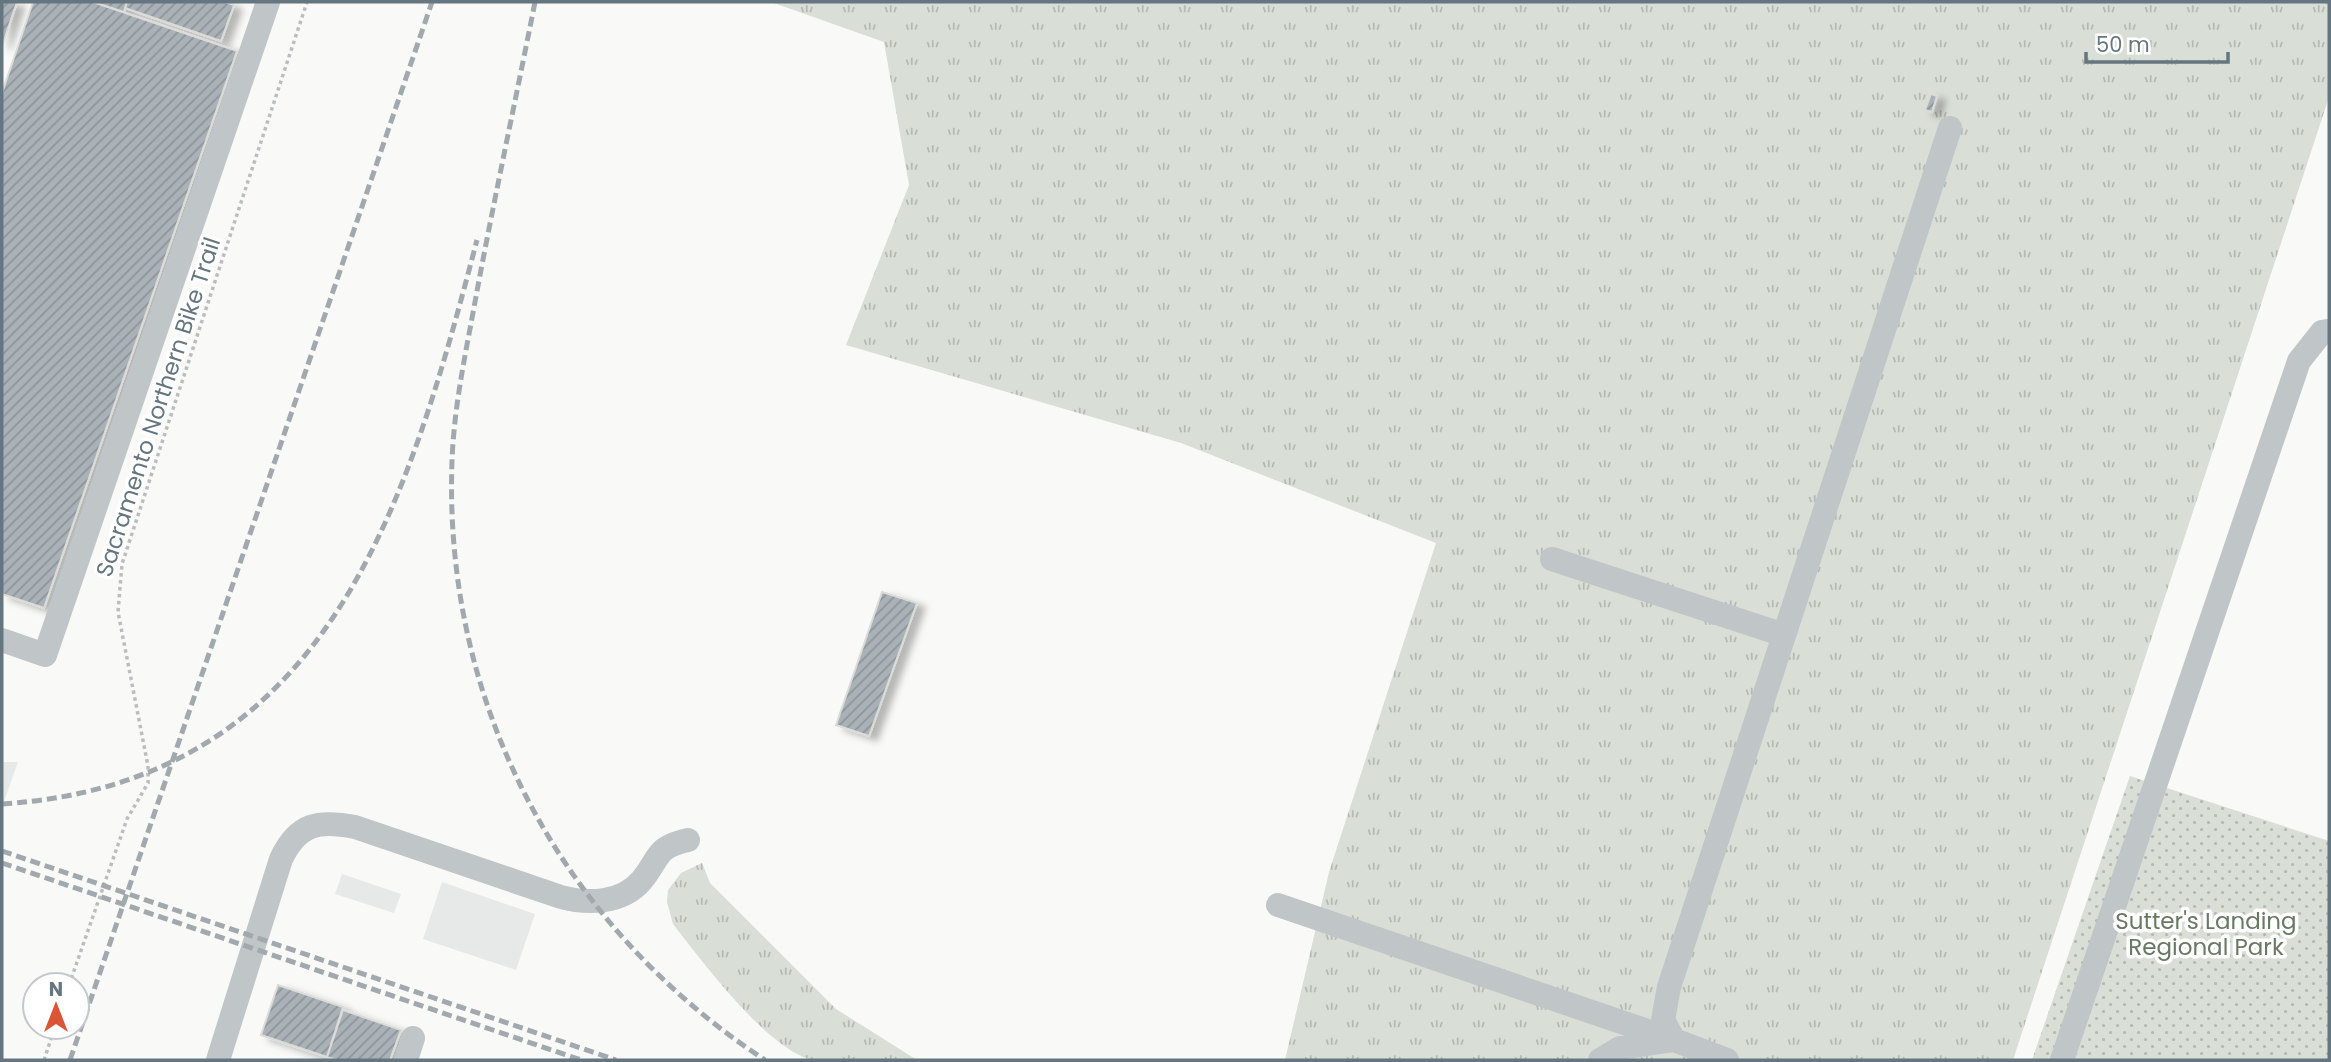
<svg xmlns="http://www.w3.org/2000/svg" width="2331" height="1062" font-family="Poppins,sans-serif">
<defs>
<pattern id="grass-tufts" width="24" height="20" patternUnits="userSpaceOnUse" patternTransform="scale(1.75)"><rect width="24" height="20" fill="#d9ded6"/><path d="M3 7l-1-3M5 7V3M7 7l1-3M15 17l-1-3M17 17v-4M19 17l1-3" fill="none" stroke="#b4b9b3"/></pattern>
<pattern id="park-dots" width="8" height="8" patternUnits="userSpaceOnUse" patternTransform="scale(1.75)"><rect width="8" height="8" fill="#d9ded6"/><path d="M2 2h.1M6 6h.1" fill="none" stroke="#b4b9b3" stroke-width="1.8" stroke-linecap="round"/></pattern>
<pattern id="building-hatch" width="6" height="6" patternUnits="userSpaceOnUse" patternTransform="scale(1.75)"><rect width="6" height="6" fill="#aab2b7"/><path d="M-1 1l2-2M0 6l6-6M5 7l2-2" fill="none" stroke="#8e959a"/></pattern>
<filter id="shadow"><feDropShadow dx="8" dy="4.5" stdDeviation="3.5" flood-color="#0004"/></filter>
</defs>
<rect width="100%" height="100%" fill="#f9f9f7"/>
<path fill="#e7e8e8" d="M2,762H18L2,807Z
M342,874L401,894L394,913L335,894Z
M442,882L535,914L516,970L423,939Z"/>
<path fill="url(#grass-tufts)" d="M771,2H2329V97L2013,1060H1285L1329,872L1436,543L1181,443L846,345L909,185L884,42Z
M702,863L710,883L836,1009L917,1060C894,1060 827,1062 809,1059C764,1045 703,962 673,924L667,902L668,890L681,873Z"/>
<path fill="url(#park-dots)" d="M2130,776L2329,841V1060H2032Z"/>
<path fill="url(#building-hatch)" stroke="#dbdbd9" stroke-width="2" filter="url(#shadow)" d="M2,2H17L2,46Z
M33,2H93L237,51L44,608L2,594V93Z
M93,2H127L124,12Z
M127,2H225L234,5L221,41L125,8Z
M1931,94L1937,96L1932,112L1925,110Z
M882,592L917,603L869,736L836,725Z
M278,985L343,1007L327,1057L261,1035Z
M343,1010L401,1030L390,1060H337L327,1057Z"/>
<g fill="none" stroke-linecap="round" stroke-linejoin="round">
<path stroke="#bbbec0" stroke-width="3.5" stroke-dasharray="3.5 3.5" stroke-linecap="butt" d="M2326,2L2329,3
M69,985L127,819L148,783V766L118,612L122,564L307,2
M44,1060L55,1027"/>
<path stroke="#c0c5c8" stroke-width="24" d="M1552,559L1784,635
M2,640L45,655L268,2
M1278,905L1674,1040L1620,1048L1600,1060
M218,1060L281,859C298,823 319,820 355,827L561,897C587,904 622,904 642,880C660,858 655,847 688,840
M406,1060L413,1038
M1727,1060L1674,1040L1663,1020L1669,987L1950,128
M2062,1060L2299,361L2322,332L2329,331"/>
<path stroke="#a2a9ae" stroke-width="5" stroke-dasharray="10 5" stroke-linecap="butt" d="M535,2C516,98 495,195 477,291C467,347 454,404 452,461C443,705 562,927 765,1060
M2,804C327,783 407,507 477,240
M2,851L616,1060
M2,863L581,1060
M70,1060L432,2"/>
</g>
<g text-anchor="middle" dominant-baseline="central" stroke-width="7" stroke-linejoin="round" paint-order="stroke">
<g font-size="23" fill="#667680" stroke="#fff">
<text transform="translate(158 407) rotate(-72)">Sacramento Northern Bike Trail</text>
</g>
<g font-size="23" fill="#687964" stroke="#fff">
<text x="2206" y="921">Sutter's Landing<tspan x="2206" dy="26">Regional Park</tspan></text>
</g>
</g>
<rect width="2331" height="1062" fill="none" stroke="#667680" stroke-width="7"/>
<g transform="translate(56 1006)"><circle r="33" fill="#ffffff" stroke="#c2c8cc" stroke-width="2"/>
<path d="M0-5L12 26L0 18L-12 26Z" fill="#db5435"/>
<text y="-10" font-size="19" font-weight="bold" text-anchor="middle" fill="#667680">N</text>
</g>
<path d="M2086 52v10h142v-10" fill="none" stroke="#667680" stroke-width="3.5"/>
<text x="2096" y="52" font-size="21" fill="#667680" stroke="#ffffff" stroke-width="5" paint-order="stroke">50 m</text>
</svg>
